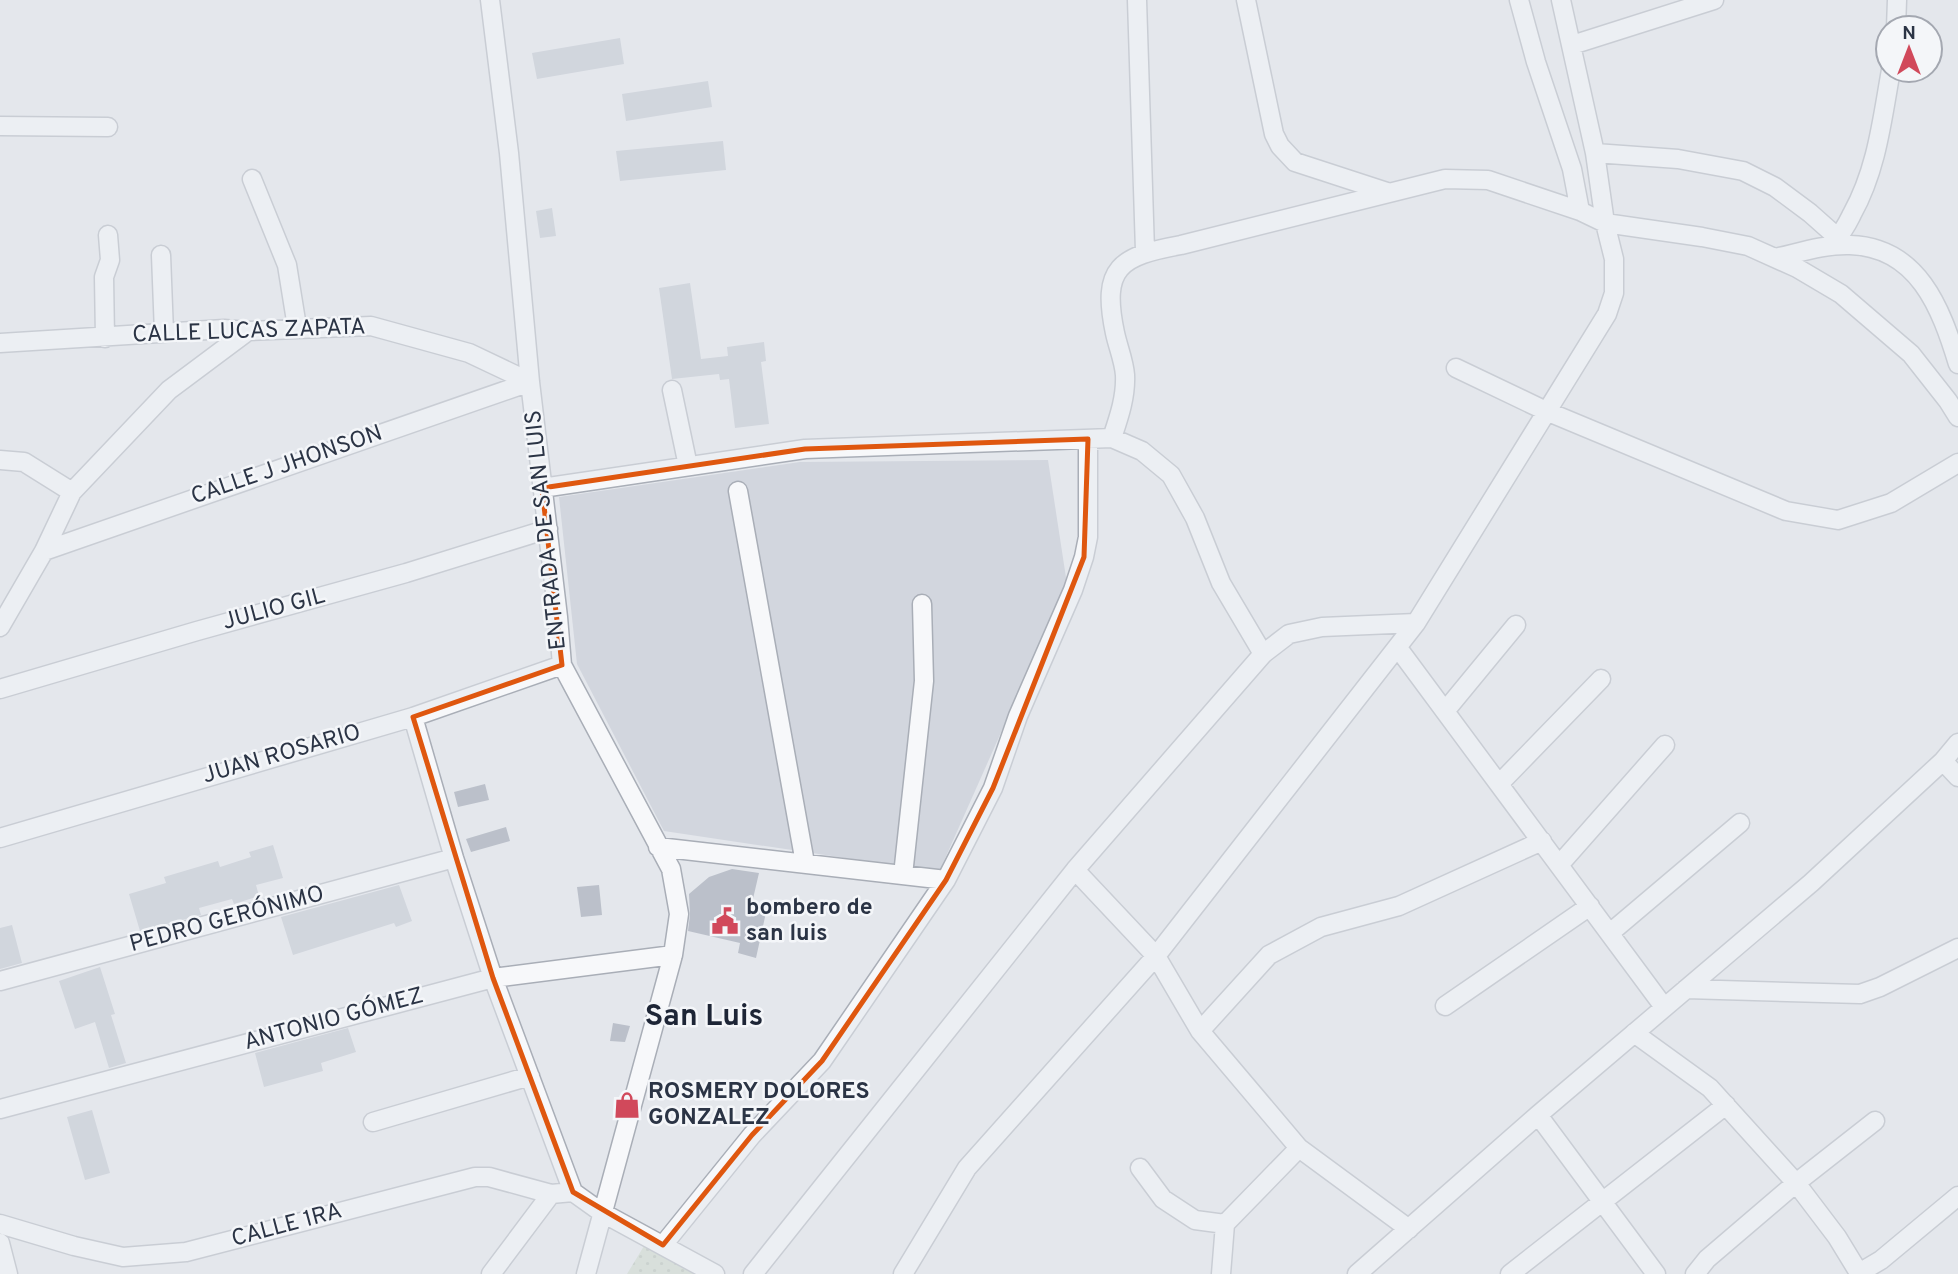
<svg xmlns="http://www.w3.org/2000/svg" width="1958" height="1274" font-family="Overpass,sans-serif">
<defs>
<pattern id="grass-dots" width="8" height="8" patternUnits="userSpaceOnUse" patternTransform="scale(1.75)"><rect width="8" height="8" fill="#c9d6c5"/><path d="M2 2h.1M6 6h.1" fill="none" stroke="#adb8ab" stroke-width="1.8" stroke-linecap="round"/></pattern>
</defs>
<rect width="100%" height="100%" fill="#e4e7ec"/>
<path fill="#d2d6de" d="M1048,460L1067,584L939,872L664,831L577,664L559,497L800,462Z"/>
<path fill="url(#grass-dots)" d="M644,1246L694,1274H627Z"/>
<path fill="#bbc0ca" d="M620,38L624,64L537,79L532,53Z
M708,81L712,107L626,121L622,94Z
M723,141L726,170L620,181L616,151Z
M552,208L556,236L540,238L536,211Z
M690,283L701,359L728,356L727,347L764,342L766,361L761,362L769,424L735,428L729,379L720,380L719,374L672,379L659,288Z
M485,784L489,800L458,807L454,792Z
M506,827L510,841L471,852L466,839Z
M273,845L283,878L256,885L259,896L234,904L232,899L199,908L201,915L140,931L129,894L166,883L164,877L218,861L220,867L251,857L249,852Z
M732,869L759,873L752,903L767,908L756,958L738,953L740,943L688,931L690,915L689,894L709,877Z
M399,885L412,921L396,927L394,923L293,955L281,917Z
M599,885L602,915L581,917L577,887Z
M12,925L22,963L0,969V928Z
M100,967L115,1014L111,1015L126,1063L109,1068L95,1022L75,1029L59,981Z
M613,1023L630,1026L625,1042L610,1041Z
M348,1028L356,1052L321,1063L323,1071L264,1087L255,1053Z
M92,1110L110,1173L85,1180L67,1117Z"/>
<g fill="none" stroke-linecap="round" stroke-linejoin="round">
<defs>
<path id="minor" d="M490,0L509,153L530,382L558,617L562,665L671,869L679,914L673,955L586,1274
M1137,0L1145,251
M1246,0L1274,134L1280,146L1295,162L1387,192
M1519,0L1536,62L1572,169L1580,211L1605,223L1702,237L1748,246L1797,268L1841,294L1911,354L1948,401L1958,417
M1896,28L1897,0
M1572,45L1714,0
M0,126L108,127
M1595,153L1678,159L1743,171L1775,187L1810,213L1837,237C1844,231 1848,222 1852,214C1877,169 1882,120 1891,70
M252,179L287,265L297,327
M161,255L164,333
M1775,258C1798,253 1825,244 1850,245C1918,247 1941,308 1958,364
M105,338L104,277L110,260L108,235
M0,343L224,329L248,331L371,326L469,353L530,382
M1456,368L1546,411L1786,511L1838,520L1891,503L1958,463
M672,390L688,466
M1112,438C1119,417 1126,397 1125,375C1124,361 1118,347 1115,333C1101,267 1120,256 1181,245L1445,179L1488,180L1580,211
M0,460L24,462L72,492
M542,488L805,449L1112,438L1142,451L1171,475L1195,518L1221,583L1263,654
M738,491L805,863
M44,551L530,382
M0,627L44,551L72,492L169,390L248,331
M1398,648L1664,1007
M0,689L197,631L406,573L548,529
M1446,710L1516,625
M413,717L454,858L493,978L573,1192L601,1212L715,1274
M1943,761L1958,777
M1500,783L1601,679
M0,838L413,717L562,665
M658,847L946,880
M1560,864L1665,745
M1075,870L1156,956L1200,1031L1299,1148L1409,1229
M903,875L924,681L922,604
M1610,933L1740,823
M0,981L454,858
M1686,989L1860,994L1880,987L1958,948
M1445,1006L1590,906
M1200,1031L1269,955L1321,927L1399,906L1542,841
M1634,1033L1710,1088L1796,1183L1837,1237L1859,1273L1881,1260L1958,1196
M0,1109L493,978L673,955
M1538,1115L1656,1274
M373,1122L530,1076
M1140,1168L1163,1199L1195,1220L1225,1224
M0,1224L74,1246L123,1257L186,1252L475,1177H489L551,1194L573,1192
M0,1243L8,1274
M663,1245L752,1135L822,1061L946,880L993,788L1018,716L1073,590L1084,557L1088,537V439
M491,1274L551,1194
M753,1274L1075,870L1263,654L1289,634L1322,627L1416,623
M903,1274L967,1168L1156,956L1416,623L1607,314L1614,293V259L1605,223L1595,153L1561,0
M1221,1274L1225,1224L1299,1148
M1357,1274L1538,1115L1811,883L1943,761L1958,743
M1510,1274L1726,1105
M1695,1274L1707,1259L1796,1183L1875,1121"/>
</defs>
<use href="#minor" stroke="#a9aeb7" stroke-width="21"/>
<use href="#minor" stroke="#f7f8fa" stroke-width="18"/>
</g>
<path d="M0 0H1958V1274H0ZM1088,439L1084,557L993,788L946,880L822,1061L752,1135L663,1245L573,1192L493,978L413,717L562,665L542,488L805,449Z" fill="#e4e7ec" fill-opacity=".55" fill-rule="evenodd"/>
<path fill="none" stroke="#df570f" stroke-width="5" stroke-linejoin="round" d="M1088,439L1084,557L993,788L946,880L822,1061L752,1135L663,1245L573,1192L493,978L413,717L562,665L542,488L805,449Z"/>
<defs>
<symbol id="civic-bare" viewBox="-9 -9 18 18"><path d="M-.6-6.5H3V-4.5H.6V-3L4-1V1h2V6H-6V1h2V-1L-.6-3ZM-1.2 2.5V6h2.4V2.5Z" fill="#d1495b" stroke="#f4f6f9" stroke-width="2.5" paint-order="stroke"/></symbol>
<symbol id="shop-bare" viewBox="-9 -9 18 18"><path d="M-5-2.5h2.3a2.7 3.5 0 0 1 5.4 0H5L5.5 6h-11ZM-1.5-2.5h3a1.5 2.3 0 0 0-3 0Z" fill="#d1495b" stroke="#f4f6f9" stroke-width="2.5" paint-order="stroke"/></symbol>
</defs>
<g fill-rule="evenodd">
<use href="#civic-bare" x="706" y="902" width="38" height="38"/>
<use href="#shop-bare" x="608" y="1086" width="38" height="38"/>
</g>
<g text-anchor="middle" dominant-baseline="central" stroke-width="5" stroke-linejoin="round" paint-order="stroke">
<g font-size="23" fill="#2b3445" stroke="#f4f6f9">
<text transform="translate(249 332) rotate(-2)">CALLE LUCAS ZAPATA</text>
<text transform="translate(287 466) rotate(-19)">CALLE J JHONSON</text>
<text transform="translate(547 530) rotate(-96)">ENTRADA DE SAN LUIS</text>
<text transform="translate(274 610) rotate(-15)">JULIO GIL</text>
<text transform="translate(282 755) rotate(-16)">JUAN ROSARIO</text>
<text transform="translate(227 920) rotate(-15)">PEDRO GERÓNIMO</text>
<text transform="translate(334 1020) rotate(-15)">ANTONIO GÓMEZ</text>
<text transform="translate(287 1226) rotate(-15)">CALLE 1RA</text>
</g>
<g font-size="23" font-weight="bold" fill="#2b3445" stroke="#f4f6f9" text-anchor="start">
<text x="746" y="908">bombero de<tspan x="746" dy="26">san luis</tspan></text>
<text x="648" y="1092">ROSMERY DOLORES<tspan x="648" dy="26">GONZALEZ</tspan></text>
</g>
<g font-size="30" font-weight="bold" fill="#1d2536" stroke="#f4f6f9">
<text x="704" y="1017">San Luis</text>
</g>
</g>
<g transform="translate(1909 49)"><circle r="33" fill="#f4f6f9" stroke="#a4a8b1" stroke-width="2"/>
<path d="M0-5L12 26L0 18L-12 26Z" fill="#d1495b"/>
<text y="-10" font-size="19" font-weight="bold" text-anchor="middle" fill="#2b3445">N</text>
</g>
</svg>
